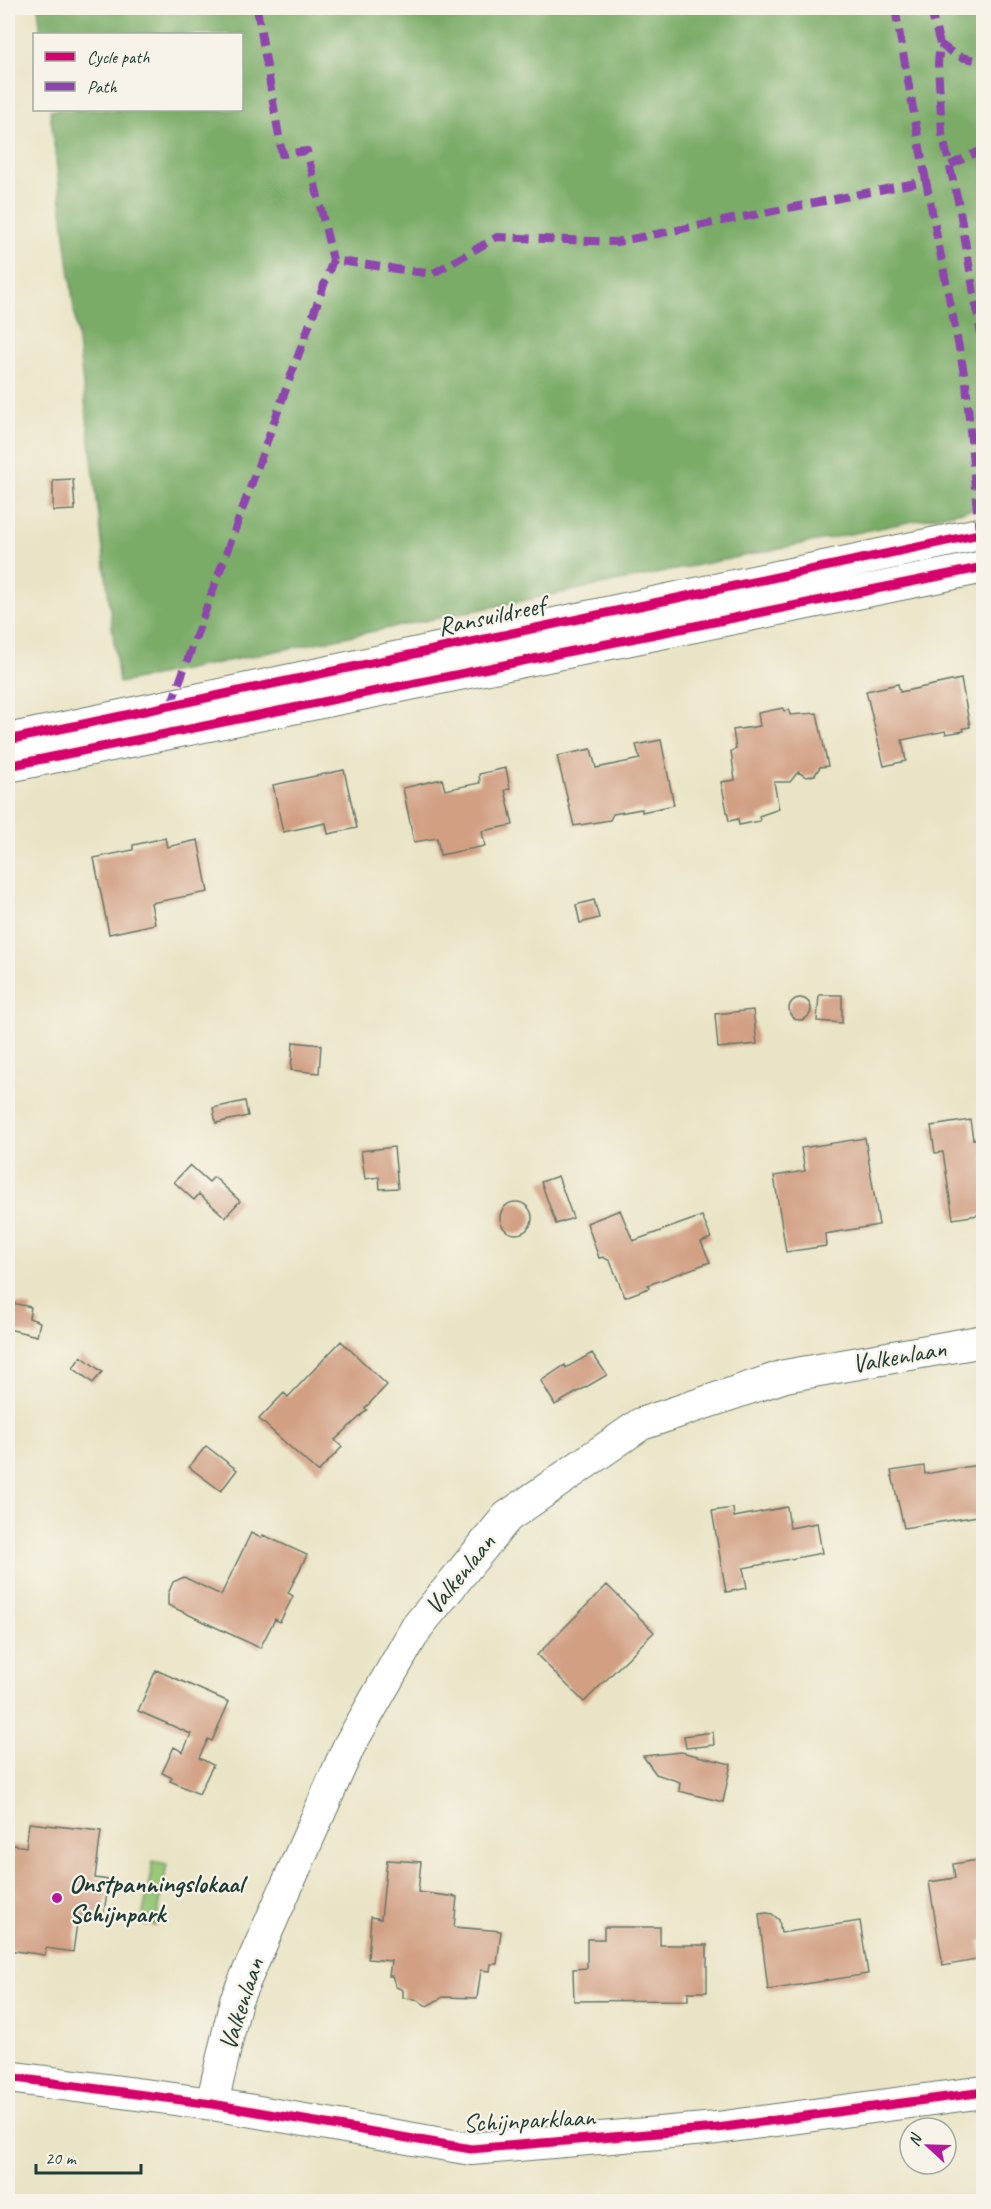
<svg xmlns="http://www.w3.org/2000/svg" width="991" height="2209" font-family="Caveat,sans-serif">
<rect width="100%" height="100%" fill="#f7f3e8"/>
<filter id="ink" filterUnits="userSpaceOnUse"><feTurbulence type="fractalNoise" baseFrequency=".0167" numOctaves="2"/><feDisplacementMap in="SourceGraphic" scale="12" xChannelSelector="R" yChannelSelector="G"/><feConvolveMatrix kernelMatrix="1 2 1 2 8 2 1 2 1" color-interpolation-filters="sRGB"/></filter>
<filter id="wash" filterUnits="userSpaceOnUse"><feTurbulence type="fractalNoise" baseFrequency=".008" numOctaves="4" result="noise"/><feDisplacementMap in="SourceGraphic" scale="24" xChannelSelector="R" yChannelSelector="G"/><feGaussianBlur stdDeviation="1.35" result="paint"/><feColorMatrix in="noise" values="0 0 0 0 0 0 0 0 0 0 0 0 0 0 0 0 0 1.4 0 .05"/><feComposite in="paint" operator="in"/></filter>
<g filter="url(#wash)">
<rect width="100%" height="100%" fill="#eae4c6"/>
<path fill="#98c878" stroke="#5c8256" stroke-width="1.5" d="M153,1861L167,1864L156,1926L141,1924Z"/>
<path fill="#7aac68" stroke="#4c744e" stroke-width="1.5" d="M38,8H983V507L119,683L50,110H242V34H41Z"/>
<g id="blocks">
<path fill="#d19f82" d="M73,479L75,510L53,511V480Z
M961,679L970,727L963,728L964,731L946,734L945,731L902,740L906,761L884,766L866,691L898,684L900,692Z
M783,708L784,711L789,710L790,715L817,713L828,766L820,767L815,775L806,777L798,772L790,782H774L779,809L759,816L760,821L739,825L738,819L729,821L721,782L735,780L731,751L736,749L733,730L760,726L758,713Z
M661,740L674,805L642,812V809L613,814L610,820L574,826L557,756L591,749L596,768L640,759L636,745Z
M506,768L510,789L505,790L513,825L482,831L485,846L440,855L437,838L414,842L403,788L442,779L445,790L480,783L479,774Z
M344,770L357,828L328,834L326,823L283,832L273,785Z
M165,838L167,847L198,840L208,892L151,903L155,924L109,934L94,858L133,850V845Z
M594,900L599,918L580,923L576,905Z
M819,995H842V1023L817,1021Z
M789 1009a11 11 0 1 1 22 0a11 11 0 1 1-22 0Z
M753,1010L757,1044L718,1048L715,1014Z
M293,1042L321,1045L319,1073L291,1070Z
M245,1101L248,1116L216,1123L213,1108Z
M970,1120L973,1139L984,1137V1214L953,1219L943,1152L935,1153L931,1126Z
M865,1138L879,1225L825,1234L826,1246L786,1252L774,1176L805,1171L801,1148Z
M394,1147L398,1188L380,1189L379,1177L365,1179L361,1151Z
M190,1165L209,1182L214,1177L240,1201L225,1217L199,1194L194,1200L174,1182Z
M558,1176L573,1218L556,1224L541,1182Z
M500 1218a16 16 0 1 1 32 0a16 16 0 1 1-32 0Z
M620,1210L633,1241L702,1216L711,1238L701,1242L710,1262L648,1285L649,1288L625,1297L610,1261L603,1257L599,1258L587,1223Z
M8,1302L31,1307L29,1318L40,1322L37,1336L8,1329Z
M341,1341L387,1385L365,1408L367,1410L335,1440L342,1447L318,1472L259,1419L284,1393L288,1397Z
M592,1353L607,1375L555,1405L541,1381L565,1365L566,1368Z
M81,1356L102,1372L93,1383L73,1368Z
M206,1446L237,1470L221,1491L189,1467Z
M984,1464V1515L904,1528L891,1471L924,1466L925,1474Z
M787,1507L790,1528L817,1523L822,1553L743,1568L747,1588L726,1592L712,1511L733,1508L734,1517Z
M251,1533L261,1538L263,1535L307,1555L288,1593L293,1596L280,1622L275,1619L260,1648L168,1605V1594L173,1582L184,1577L221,1595Z
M607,1585L654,1632L584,1702L537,1655Z
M156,1670L229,1702L212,1741L208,1739L199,1758L213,1765L199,1794L170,1781L172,1778L162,1773L174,1747L183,1752L191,1734L138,1711Z
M713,1732L714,1745L686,1748L684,1736Z
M681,1752L731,1764L723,1802L679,1791L680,1782L656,1774L643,1756Z
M29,1823L101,1831L95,1878L109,1880L103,1918L78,1916L73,1952L46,1948L45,1955L8,1950V1844L26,1847Z
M984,1859V1940L979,1941L982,1959L943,1966L929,1882L955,1878L953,1864Z
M387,1860L421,1862L418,1892L457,1897L454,1927L501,1931L497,1964H491L490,1971L481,1970L477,1998L443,1997L427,2006L415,1999L403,1998V1990L396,1987L392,1976H389L391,1961L368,1959L371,1917L381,1919Z
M767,1913L772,1914L779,1920L781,1933L860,1921L868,1974L768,1990L759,1914Z
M604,1927H660V1945H707V1992H688V2000L574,2001L573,1969L587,1968V1939H604Z"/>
</g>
</g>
<g filter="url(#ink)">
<use href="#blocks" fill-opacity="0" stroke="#667767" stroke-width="1.5"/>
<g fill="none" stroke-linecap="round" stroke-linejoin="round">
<defs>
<path id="minor" d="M8,740L984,533
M8,766L984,567
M8,2077L212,2104L471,2149L717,2128L984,2092
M212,2104L236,2000L349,1746L417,1627L507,1517L641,1424L785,1376L984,1341"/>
</defs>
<use href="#minor" stroke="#667767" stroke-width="34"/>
<use href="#minor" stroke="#fff" stroke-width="32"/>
<path stroke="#8e44ad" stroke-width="8" stroke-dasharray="15 8" stroke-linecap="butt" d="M257,8L282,154L307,151L333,260
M895,8L926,181
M930,8L940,44L938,63L942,134L959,205L984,353
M940,44L957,56L984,62
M950,165L984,149
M171,705L333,260L432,274L497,237L616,242L926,181L966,383L979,534"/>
<defs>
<path id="cycleway" d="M8,740L984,533
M8,766L984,567
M8,2077L212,2104L471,2149L717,2128L984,2092"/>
</defs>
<use href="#cycleway" stroke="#f7f3e8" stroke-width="13"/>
<use href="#cycleway" stroke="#d6006c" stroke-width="9"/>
</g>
</g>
<circle fill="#b5179e" stroke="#f7f3e8" stroke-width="2" cx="57" cy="1898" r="6"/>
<g text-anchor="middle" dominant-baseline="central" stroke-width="4.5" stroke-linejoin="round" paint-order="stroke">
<g font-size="26" fill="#1f3d34" stroke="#f7f3e8">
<text transform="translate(491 616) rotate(-12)">Ransuildreef</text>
<text transform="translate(899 1356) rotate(-10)">Valkenlaan</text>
<text transform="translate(460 1574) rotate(-51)">Valkenlaan</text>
<text transform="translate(241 2004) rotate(-72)">Valkenlaan</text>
<text transform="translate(529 2120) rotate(-3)">Schijnparklaan</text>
</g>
<g font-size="26" font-weight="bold" fill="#1f3d34" stroke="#f7f3e8" text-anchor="start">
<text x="69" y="1883">Onstpanningslokaal<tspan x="69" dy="30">Schijnpark</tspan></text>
</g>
</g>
<rect width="991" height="2209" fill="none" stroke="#f7f3e8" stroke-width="30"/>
<rect x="33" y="33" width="210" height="78" fill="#f7f3e8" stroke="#a1aaa0" stroke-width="1.5"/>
<rect x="45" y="52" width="30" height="9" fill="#d6006c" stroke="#a1aaa0" stroke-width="1.5"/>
<text x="87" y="63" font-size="18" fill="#1f3d34">Cycle path</text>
<rect x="45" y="82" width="30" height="9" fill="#8e44ad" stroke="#a1aaa0" stroke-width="1.5"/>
<text x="87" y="93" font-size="18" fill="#1f3d34">Path</text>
<g transform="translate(928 2146) rotate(292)"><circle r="28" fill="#f7f3e8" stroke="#a1aaa0" stroke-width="1.5"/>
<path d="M0-4.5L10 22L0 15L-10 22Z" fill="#b5179e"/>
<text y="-9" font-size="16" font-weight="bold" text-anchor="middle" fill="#1f3d34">N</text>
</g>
<path d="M36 2164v9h105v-9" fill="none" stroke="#1f3d34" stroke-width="3"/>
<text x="45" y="2164" font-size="18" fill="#1f3d34" stroke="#f7f3e8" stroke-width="4.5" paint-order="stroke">20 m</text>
</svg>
